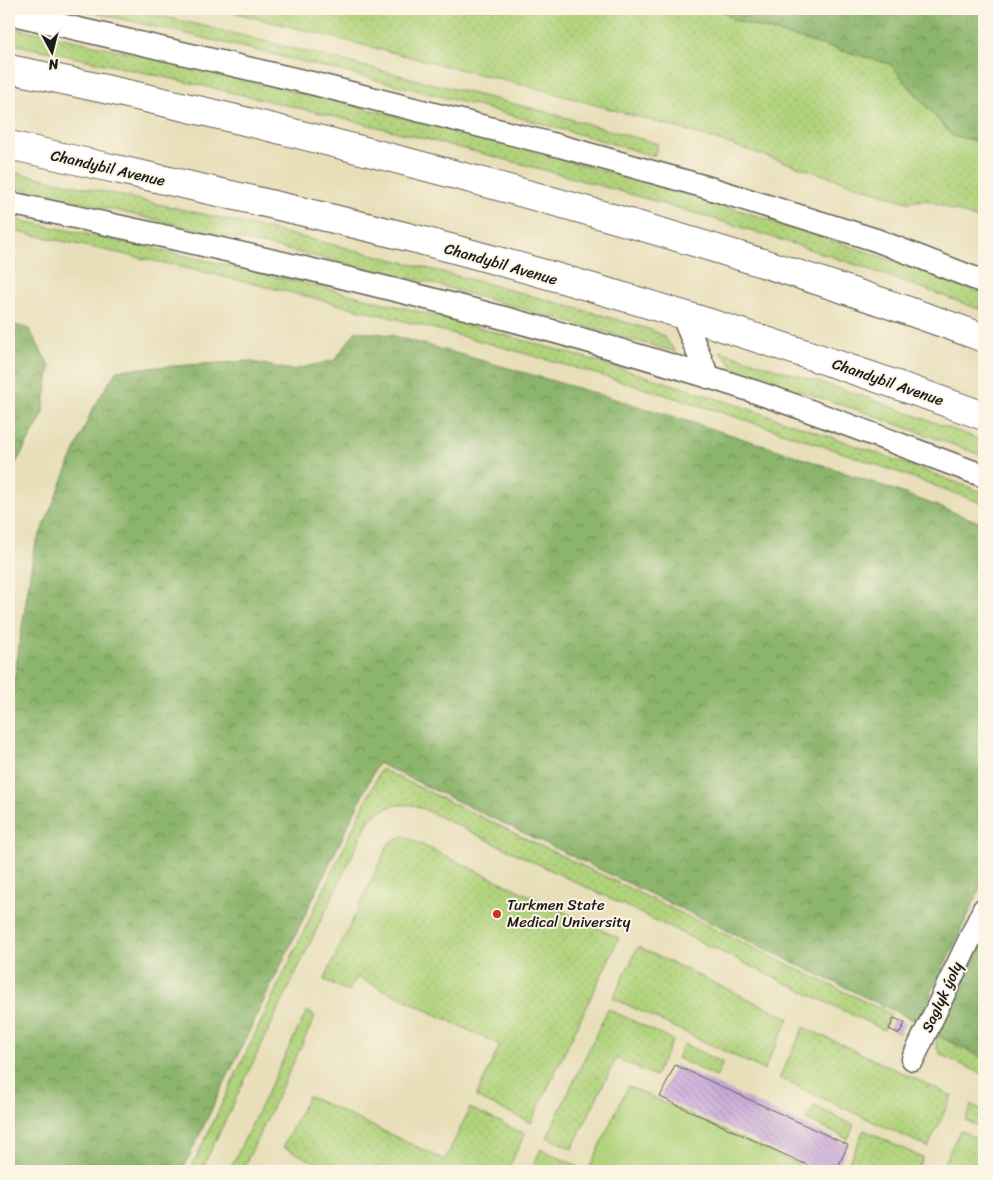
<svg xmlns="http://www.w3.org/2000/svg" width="993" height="1180" font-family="Sriracha,sans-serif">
<defs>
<pattern id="grass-dots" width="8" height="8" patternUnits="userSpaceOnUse" patternTransform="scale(1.25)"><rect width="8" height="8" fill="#b1d37c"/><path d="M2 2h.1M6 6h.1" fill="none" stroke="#98b56b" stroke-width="1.8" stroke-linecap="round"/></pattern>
<pattern id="forest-crowns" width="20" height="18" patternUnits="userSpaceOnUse" patternTransform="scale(1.25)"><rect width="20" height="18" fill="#8cb56c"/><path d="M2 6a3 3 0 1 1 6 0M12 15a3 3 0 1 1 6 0" fill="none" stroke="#729258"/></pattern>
<pattern id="building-back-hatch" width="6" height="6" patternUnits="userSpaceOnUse" patternTransform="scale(1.25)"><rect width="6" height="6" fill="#caacda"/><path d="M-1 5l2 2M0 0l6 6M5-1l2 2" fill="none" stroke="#ad93ba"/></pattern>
</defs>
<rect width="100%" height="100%" fill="#fcf5e5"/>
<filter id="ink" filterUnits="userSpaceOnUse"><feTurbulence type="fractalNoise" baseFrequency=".02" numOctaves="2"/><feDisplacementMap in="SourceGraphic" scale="10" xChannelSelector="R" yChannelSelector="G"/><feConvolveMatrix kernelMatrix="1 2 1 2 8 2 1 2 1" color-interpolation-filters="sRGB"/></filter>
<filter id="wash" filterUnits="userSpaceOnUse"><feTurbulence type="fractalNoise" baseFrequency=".0096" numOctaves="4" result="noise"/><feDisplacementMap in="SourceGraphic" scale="20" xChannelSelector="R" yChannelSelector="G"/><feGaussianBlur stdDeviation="1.12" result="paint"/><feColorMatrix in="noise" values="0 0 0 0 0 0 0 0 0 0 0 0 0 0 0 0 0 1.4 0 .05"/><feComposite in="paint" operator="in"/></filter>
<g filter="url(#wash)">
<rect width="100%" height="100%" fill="#e8dfba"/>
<path fill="url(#grass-dots)" stroke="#66784c" d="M78,9H129L200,25L542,111L658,144L654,156C464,99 271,53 78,9Z
M220,9H720L734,20L890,64L952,136L984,142V221L927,200L907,202L692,132L546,91Z
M9,27C115,48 221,74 326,99C548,152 770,213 984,294V311C669,191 338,114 9,43Z
M9,171C225,218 440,267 652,330L663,336L676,352L427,282L9,186Z
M9,218C183,254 358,293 530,342C683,385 835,436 984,493V504C666,383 342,298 9,230Z
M720,351L863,396L984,441V456L858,410L743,373L733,367Z
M381,769L891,1014L884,1030L417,806C399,802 382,807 369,820L201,1171H190Z
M403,836L619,938L531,1123L476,1097L500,1045L357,977L349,992L324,980L389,843Z
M638,947L789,1018L764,1070L613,998Z
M608,1009L673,1040L655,1076L616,1058L572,1149L547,1137Z
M307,1011L314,1015V1019L242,1171H229Z
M804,1027L952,1096L928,1147L779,1078Z
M937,1036L984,1059V1075L940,1054L936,1046Z
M684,1044L723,1063L716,1077L677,1058Z
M308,1096L445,1160L470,1108L525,1134L507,1171H333L283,1147Z
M972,1105L984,1111V1129L965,1120Z
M814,1106L854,1125L848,1139L807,1120Z
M864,1130L923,1158L916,1171H859L847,1166Z
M960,1130L984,1142L982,1171H940Z
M541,1149L577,1166L575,1171H531Z"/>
<path fill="url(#forest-crowns)" stroke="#546844" d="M720,9H984V142L952,136L890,64L734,20Z
M9,323L29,329L50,367L42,417L9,475Z
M356,331L391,335C591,391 791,448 984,524V881L922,1013L916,1019H911L378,763L182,1171H9V712L34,549L91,412L117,370L247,361L292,370L335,360Z
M984,937V1057L938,1035Z"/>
<path fill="#b1d37c" stroke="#66784c" d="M628,1086L812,1171H588Z"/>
<g id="blocks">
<path fill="url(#building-back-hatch)" d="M894,1018L905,1023L899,1034L889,1029Z
M675,1065L848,1145L836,1171H820L660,1097Z"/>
</g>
</g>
<g filter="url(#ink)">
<use href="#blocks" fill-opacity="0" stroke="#636053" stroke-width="1"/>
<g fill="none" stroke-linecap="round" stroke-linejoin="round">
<defs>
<path id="street" d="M9,13L311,83L560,146L706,187L876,240L984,282
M9,203C243,252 477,305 706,376C800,405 892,442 984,476
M682,314L708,377
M913,1059L984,909"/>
<path id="secondary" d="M9,69C150,97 290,131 430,168C617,217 802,271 984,338
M9,145C145,176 281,205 416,239C608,289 798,348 984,416"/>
</defs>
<use href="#street" stroke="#636053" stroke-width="25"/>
<use href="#secondary" stroke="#636053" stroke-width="30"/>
<use href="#street" stroke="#fff" stroke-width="22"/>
<use href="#secondary" stroke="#fff" stroke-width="28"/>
</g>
</g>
<circle fill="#c8321e" stroke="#fcf5e5" stroke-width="2" cx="497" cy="914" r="5"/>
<g text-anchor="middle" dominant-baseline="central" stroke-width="4" stroke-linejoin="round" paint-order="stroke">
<g font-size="15" fill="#1c1c1c" stroke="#fcf5e5">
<text transform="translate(108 168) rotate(13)">Chandybil Avenue</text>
<text transform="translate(501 264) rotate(16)">Chandybil Avenue</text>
<text transform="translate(888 382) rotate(19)">Chandybil Avenue</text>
<text transform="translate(942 997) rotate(-65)">Saglyk ýoly</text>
</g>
<g font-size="15" fill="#1c1c1c" stroke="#fcf5e5" text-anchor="start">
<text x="507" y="905">Turkmen State<tspan x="507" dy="17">Medical University</tspan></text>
</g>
</g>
<rect width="993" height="1180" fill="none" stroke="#fcf5e5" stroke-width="30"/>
<g transform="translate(52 52) rotate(173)" stroke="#fcf5e5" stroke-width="4" paint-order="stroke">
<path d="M0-4L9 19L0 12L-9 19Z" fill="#1c1c1c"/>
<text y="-8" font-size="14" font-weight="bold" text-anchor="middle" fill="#1c1c1c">N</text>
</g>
</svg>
